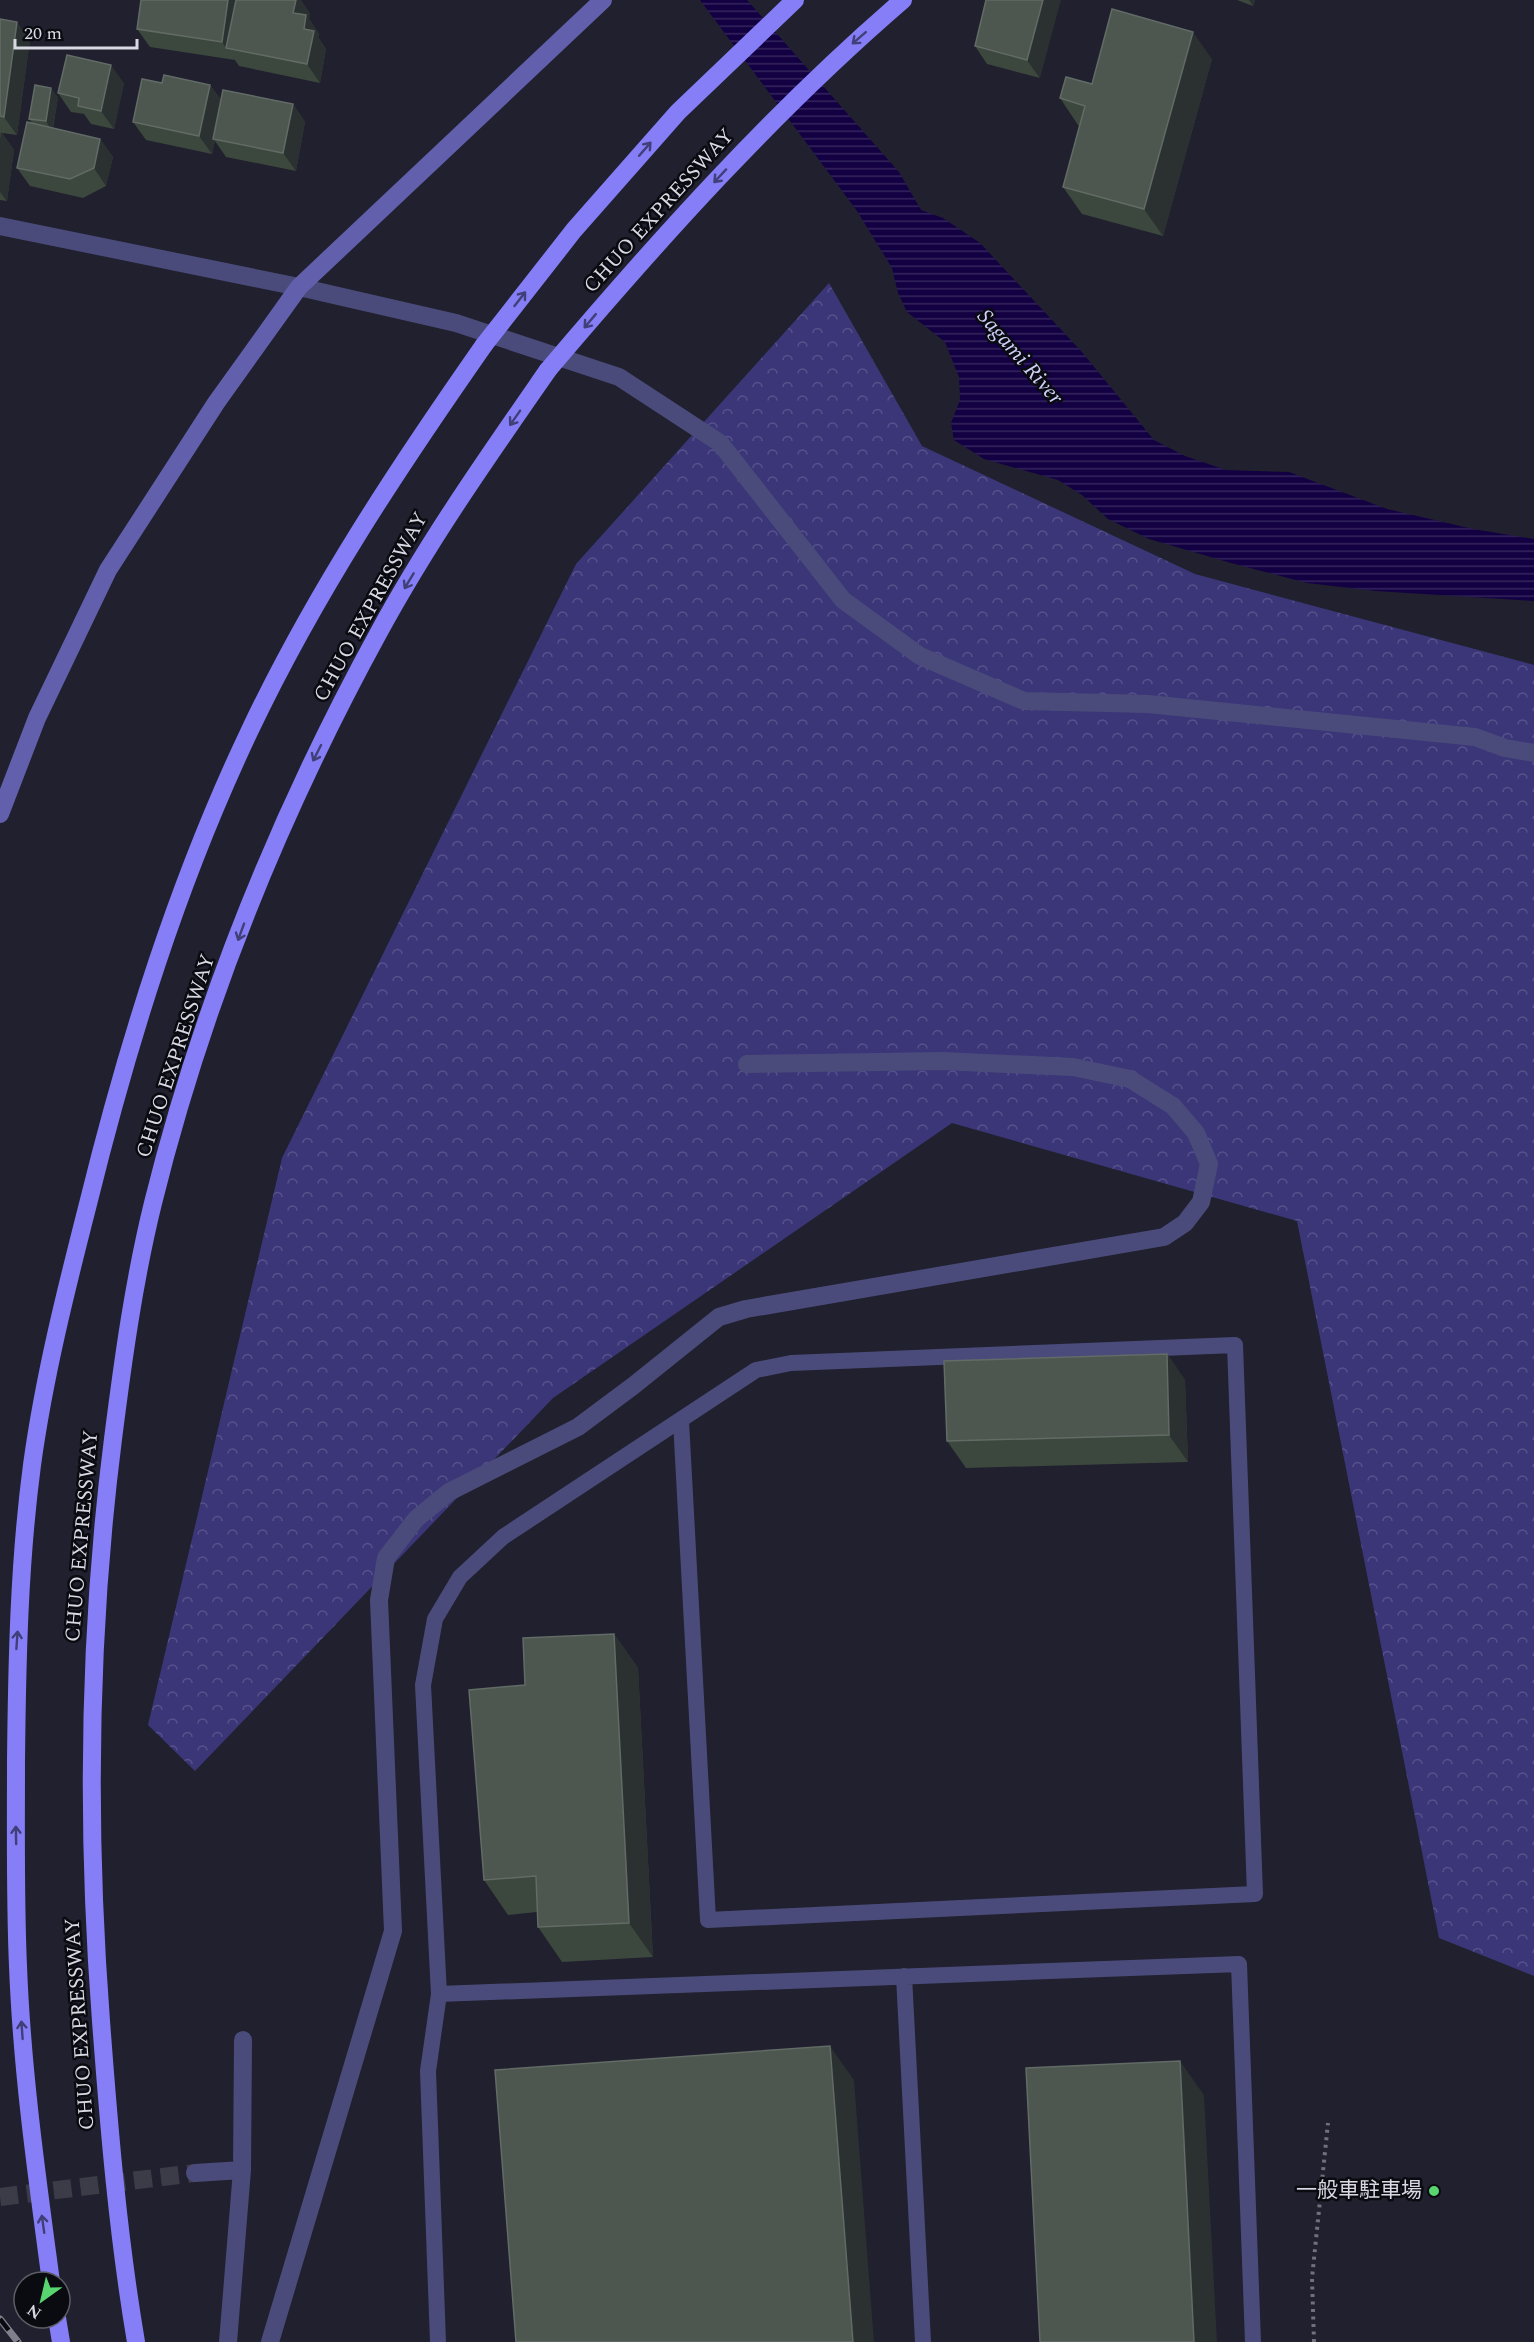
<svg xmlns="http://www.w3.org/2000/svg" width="1534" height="2342" font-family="Spectral,'Noto Sans JP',serif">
<defs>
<pattern id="forest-crowns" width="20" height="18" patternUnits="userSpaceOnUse" patternTransform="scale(1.5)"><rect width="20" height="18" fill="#3b3678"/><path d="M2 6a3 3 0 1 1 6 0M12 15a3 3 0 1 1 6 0" fill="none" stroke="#57528b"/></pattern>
<pattern id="water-rules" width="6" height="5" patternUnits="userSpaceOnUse" patternTransform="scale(1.5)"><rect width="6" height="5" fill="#120042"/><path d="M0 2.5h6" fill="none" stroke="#34255d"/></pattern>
</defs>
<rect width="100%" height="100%" fill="#20202e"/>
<path fill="url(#forest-crowns)" d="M829,283L922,446L1195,574L1534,665V1976L1439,1938L1297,1221L952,1123L553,1398L195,1771L148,1725L282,1158L576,564Z"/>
<path fill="url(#water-rules)" d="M700,0H747L899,172L921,210L943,218L980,243L1081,351L1154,440L1185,456L1226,470L1289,472L1387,509L1473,529L1534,539V601L1376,591L1307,583L1231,563L1149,539L1108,519L1082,495L1058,480L984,459L954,440L951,423L960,400L959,377L945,342L907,312L898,293L892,268L857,211Z"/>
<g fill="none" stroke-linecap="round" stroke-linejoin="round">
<path stroke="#3c3c49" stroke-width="18" stroke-dasharray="18 9" stroke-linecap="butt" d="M0,2197L195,2173"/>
<path stroke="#70717d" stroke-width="4" stroke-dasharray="3 4.5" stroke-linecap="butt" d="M1314,2342L1312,2278L1328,2123"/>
<path stroke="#4b4b7b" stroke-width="16" d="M904,1976L923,2342
M439,1994L423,1685L435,1619L460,1577L503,1537L756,1370L791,1363L1235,1345L1255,1894L708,1920L681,1421
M438,2342L428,2071L439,1994L1239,1964L1253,2342"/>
<path stroke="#4b4b7b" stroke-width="18" d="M0,226L299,287L456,323L619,377L720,443L843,600L920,656L1024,701L1148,704L1475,737L1505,748L1534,753
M242,2170L243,2040
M195,2173L242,2170L228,2342
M270,2342L393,1931L379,1600L386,1558L416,1519L449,1492L578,1427L633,1386L719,1317L746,1309L1164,1237L1185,1223L1201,1202L1209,1164L1196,1133L1173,1106L1130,1079L1073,1067L943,1061L747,1064"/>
<path stroke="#6260ad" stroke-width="18" d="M0,814L37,718L108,570L216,403L299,287L603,0"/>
<path stroke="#857ef7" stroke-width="18" d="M51,2282C37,2177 22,2072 18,1966C15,1898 16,1829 16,1761C17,1662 19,1563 32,1465C44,1377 66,1290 88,1204C128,1042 178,881 250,730C315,593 398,468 484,345
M57,2318L61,2342
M136,2342C118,2236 109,2128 101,2021C86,1824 88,1635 113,1439C123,1360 134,1280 153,1203C202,1005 281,811 379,632C429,540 489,455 548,370"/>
<defs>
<path id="rail" d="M0,2319L18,2342"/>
</defs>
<use href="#rail" stroke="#80808c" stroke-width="7"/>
<use href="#rail" stroke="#0a0b11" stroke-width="4.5" stroke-dasharray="14" stroke-linecap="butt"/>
<path stroke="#857ef7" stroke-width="18" d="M484,345L574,230L678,112L795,0
M548,370C659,239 773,112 903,0"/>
</g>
<path fill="#3c473d" d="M141,0H234L236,2L310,13L309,19L319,34L318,37L326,49L320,83L239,66L235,60L150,47L137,29Z
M986,0L1040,78L987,64L975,46Z
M1237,0H1255L1253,6Z
M0,19L30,40L17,135L2,133L14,150L7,201L0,200Z
M1212,59L1163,236L1082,214L1063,187L1080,126L1078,125L1060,98L1092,84Z
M124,83L114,129L91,124L84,114L71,112L58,93Z
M162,83L210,85L221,100L293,104L305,122L296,171L226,157L215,141L212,154L146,140L133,122Z
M58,97L53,128L100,139L113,157L106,186L83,198L30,186L17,168L32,123L29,119Z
M1167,1354L1185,1380L1188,1462L966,1468L947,1441Z
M614,1634L638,1668L653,1957L562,1962L538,1927L537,1912L508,1915L484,1880Z"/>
<path fill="#2a3130" d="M228,0H234L242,11L226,48L222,42Z
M296,0H301L310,13L309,19L319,34L318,37L326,49L320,83L307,64L293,13Z
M1043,0H1061L1040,78L1027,60Z
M1249,0H1255L1253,6Z
M17,22L30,40L17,135L4,117Z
M1193,32L1212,59L1163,236L1144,209Z
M111,65L124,83L114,129L101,111Z
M210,85L223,103L213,139L215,141L212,154L199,136Z
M51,88L58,97L52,131L46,121Z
M293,104L305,122L296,171L283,153Z
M1,132L14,150L7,201L0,192V140Z
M100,139L113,157L106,186L94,168Z
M1167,1354L1185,1380L1188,1462L1169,1435Z
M614,1634L638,1668L653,1957L629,1923Z
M830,2046L854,2080L874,2342H853Z
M1180,2061L1204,2095L1217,2342H1194Z"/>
<path fill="#4d574f" stroke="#626b66" stroke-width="1.5" d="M141,0H228L222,42L137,29Z
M236,0H296L293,13L306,15L304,29L314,31L307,64L226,48Z
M986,0H1043L1027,60L975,46Z
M1112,9L1193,32L1144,209L1063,187L1085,106L1060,98L1066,77L1092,84Z
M0,19L17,22L4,117L0,116Z
M67,55L111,65L101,111L78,106L79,98L58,93Z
M164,75L210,85L199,136L133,122L142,79L162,83Z
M35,85L51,88L46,121L29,119Z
M223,90L293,104L283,153L213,139Z
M27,122L100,139L94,168L70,179L17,168Z
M1167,1354L1169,1435L947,1441L944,1361Z
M614,1634L629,1923L538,1927L536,1876L484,1880L469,1690L525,1685L523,1638Z
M830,2046L853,2342H516L495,2070Z
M1180,2061L1194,2342H1040L1026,2068Z"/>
<defs><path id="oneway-shaft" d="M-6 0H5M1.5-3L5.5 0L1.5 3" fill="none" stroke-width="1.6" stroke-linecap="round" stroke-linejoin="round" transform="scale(1.5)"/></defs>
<g stroke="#413f78">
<use href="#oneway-shaft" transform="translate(859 38) rotate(139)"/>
<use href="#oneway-shaft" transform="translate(645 149) rotate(-49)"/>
<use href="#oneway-shaft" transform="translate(720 176) rotate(133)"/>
<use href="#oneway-shaft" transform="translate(520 299) rotate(-52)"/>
<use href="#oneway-shaft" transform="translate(590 321) rotate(130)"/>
<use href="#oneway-shaft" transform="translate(515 418) rotate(125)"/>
<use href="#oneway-shaft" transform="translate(409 581) rotate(121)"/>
<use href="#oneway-shaft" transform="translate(317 753) rotate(117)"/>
<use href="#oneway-shaft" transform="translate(241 932) rotate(110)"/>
<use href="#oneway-shaft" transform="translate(17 1640) rotate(-86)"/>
<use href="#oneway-shaft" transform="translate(16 1835) rotate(-91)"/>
<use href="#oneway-shaft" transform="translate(22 2030) rotate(-94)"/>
<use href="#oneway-shaft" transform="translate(43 2224) rotate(-98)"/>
</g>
<circle fill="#58d570" stroke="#0a0b11" stroke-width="2" cx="1434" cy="2191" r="6"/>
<g text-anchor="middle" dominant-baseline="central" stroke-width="5" stroke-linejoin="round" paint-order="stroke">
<g font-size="21" fill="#d8d9e3" stroke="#0a0b11">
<text transform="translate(659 211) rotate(-48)">CHUO EXPRESSWAY</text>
<text transform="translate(371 607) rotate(-61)">CHUO EXPRESSWAY</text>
<text transform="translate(176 1056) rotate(-72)">CHUO EXPRESSWAY</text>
<text transform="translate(82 1536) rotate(-85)">CHUO EXPRESSWAY</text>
<text transform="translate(80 2024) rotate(-94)">CHUO EXPRESSWAY</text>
</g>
<g font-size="21" fill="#d8d9e3" stroke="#0a0b11" text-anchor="end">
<text x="1422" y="2191">一般車駐車場</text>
</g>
<g font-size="22" font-style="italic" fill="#ced0f9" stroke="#0a0b11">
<text transform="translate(1020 357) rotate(49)">Sagami River</text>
</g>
</g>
<g transform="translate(42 2300) rotate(214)"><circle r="28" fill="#0a0b11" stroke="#5c5d65" stroke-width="1.5"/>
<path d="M0-4.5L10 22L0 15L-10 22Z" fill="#58d570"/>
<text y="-9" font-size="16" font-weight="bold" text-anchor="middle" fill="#d8d9e3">N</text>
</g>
<path d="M15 39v9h122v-9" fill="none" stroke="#d8d9e3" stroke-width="3"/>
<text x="24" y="39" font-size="18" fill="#d8d9e3" stroke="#0a0b11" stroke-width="4.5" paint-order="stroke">20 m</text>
</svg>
